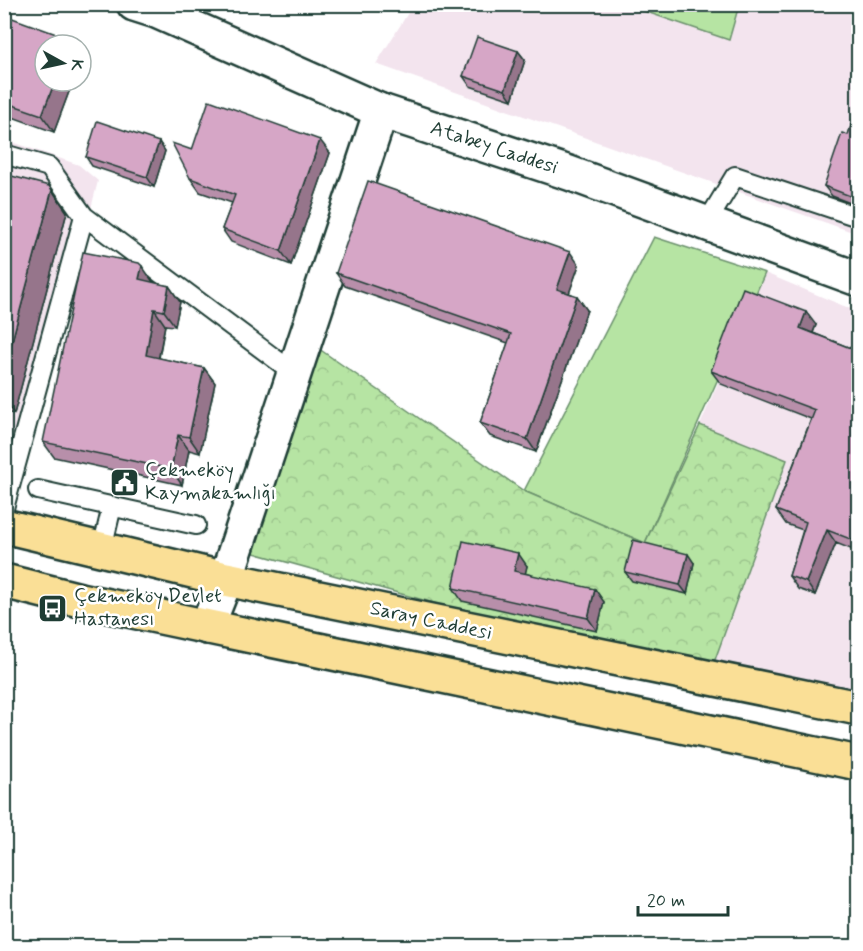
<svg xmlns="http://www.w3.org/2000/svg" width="863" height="951" font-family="Mynerve,sans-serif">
<defs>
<pattern id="forest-crowns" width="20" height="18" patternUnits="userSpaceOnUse" patternTransform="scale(1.5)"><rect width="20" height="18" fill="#b6e4a3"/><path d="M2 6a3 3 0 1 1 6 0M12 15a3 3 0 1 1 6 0" fill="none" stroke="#9cc48d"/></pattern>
</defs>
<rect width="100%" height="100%" fill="#fff"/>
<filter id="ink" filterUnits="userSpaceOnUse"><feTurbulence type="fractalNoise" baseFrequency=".0167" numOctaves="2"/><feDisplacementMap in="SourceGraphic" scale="12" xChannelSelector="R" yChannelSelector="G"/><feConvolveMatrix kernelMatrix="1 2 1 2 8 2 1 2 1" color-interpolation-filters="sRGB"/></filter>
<g filter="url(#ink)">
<path fill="#f3e4ee" d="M413,5H626L728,40L739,5H858V234L376,64Z
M4,139L79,165L98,181L13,513L4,511Z
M765,273L858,312V701L708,679L786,460L700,425Z"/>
<path fill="#b6e4a3" stroke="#6a906c" stroke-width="1.5" d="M626,5H739L729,40Z
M654,237L765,273L645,543L524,491Z"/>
<path fill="url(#forest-crowns)" stroke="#6a906c" stroke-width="1.5" d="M299,335L524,491L645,543L700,425L787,460L708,679L243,550Z"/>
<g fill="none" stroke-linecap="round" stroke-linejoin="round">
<defs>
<path id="service" d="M4,154L49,167L84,216L294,373
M706,224L735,176L858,217
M38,490L196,525
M4,508L84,216
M102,549L112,506"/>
<path id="minor" d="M207,627L226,579L381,111"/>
<path id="secondary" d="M134,4L156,11L381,111L569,173L858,279"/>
<path id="primary" d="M4,526L226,579L858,708
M4,581L80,600L858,763"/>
</defs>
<use href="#service" stroke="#1f3d34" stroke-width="22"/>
<use href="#minor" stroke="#1f3d34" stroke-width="38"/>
<use href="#secondary" stroke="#1f3d34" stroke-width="38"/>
<use href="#primary" stroke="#1f3d34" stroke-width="38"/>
<use href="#service" stroke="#fff" stroke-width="18"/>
<use href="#minor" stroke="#fff" stroke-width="33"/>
<use href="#secondary" stroke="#fff" stroke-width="33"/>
<use href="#primary" stroke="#fadf96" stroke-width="33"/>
</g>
<path fill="#b88faa" stroke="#1f3d34" stroke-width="1.5" d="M4,15L45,81H73L54,132L4,114Z
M518,51L525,60L512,100L470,86L463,76Z
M858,105V206L832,196L824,186L848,135Z
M159,142L165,151L154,187L92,166L86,157Z
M192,150L330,153L291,265L231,242L222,229L232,203L200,192L190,178Z
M4,174L67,212L14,414L4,412Z
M858,212V224L853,217Z
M579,265L569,293L577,296L587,310L536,452L490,436L480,423L508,343L345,286L336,273Z
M153,282V283L169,286L180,302L175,326L165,325L159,358L204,368L215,383L200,453L189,450L182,485L54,457L43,442Z
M816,325L813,333L858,351V552L836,543L815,595L798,589L789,576L803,530L786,524L776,510L811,419L721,384L711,371Z
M694,563L687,594L632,581L625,572Z
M527,566L525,573L604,602L597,631L462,601L453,588Z"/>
<path fill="#96748b" stroke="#1f3d34" stroke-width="1.5" d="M70,39L74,45H68Z
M518,51L525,60L512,100L505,90Z
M55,81H73L54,132L42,115Z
M320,140L330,153L291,265L281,251Z
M159,142L165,151L154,187L147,177Z
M52,190L67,212L14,414L4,400V371Z
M570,252L579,265L566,302L557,289Z
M142,266L153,282L150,295L139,279Z
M169,286L180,302L175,326L164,311Z
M577,296L587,310L536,452L527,439Z
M154,309L165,325L156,371L146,355Z
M806,312L816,325L809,342L800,328Z
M204,368L215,383L200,453L189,437Z
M178,435L189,450L182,485L171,469Z
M827,530L836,543L815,595L806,582Z
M518,553L527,566L523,584L514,571Z
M688,554L694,563L687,594L680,585Z
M595,589L604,602L597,631L588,618Z"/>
<path fill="#d6a6c6" stroke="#1f3d34" stroke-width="1.5" d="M4,15L70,39L68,45H45V81H55L42,115L4,102Z
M477,37L518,51L505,90L463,76Z
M209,100L320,140L281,251L222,229L235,195L190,178L172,143L192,150Z
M858,105V199L824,186L842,133L848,135Z
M97,121L159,142L147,177L86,157Z
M4,174L49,186L52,190L4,371Z
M368,181L570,252L557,289L577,296L527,439L480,423L511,334L336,273Z
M858,212V218L853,217Z
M83,252L139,263L142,266L139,279L169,286L164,311L154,309L146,355L204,368L189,437L178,435L171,469L43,442Z
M743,288L806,312L800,328L858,351V542L827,530L806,582L789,576L806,522L776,510L815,410L711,371Z
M633,540L688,554L680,585L625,572Z
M463,541L518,553L514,571L595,589L588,618L453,588Z"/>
</g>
<defs>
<symbol id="civic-square" viewBox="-11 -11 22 22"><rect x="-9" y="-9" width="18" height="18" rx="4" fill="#1f3d34" stroke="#fff"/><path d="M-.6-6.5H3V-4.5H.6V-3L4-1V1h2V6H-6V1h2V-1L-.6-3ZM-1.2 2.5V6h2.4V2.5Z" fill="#fff"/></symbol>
<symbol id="bus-square" viewBox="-11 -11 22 22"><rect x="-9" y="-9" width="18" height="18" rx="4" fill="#1f3d34" stroke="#fff"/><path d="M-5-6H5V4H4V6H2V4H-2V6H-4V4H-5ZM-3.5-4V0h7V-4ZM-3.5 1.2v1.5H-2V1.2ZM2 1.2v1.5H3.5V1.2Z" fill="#fff"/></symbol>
</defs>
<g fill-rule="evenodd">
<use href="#civic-square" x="108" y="466" width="33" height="33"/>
<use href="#bus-square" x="36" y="592" width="33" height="33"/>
</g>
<g text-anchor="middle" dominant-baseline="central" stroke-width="5" stroke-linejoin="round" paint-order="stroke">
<g font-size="20" fill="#1f3d34" stroke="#fff">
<text transform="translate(494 148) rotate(18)">Atabey Caddesi</text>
<text transform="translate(431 621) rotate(12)">Saray Caddesi</text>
</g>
<g font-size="20" fill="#1f3d34" stroke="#fff" text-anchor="start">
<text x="145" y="470">Çekmeköy<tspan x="145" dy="23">Kaymakamlığı</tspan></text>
<text x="74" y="596">Çekmeköy Devlet<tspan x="74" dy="23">Hastanesı</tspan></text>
</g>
</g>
<rect width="863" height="951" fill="none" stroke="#fff" stroke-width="24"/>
<rect x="12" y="12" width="839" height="927" fill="none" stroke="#1f3d34" stroke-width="2" filter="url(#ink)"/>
<g transform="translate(63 63) rotate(98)"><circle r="28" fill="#ffffff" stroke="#a5b1ae" stroke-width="1.5"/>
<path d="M0-4.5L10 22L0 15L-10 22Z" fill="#1f3d34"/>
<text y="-9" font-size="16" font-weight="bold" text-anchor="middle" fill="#1f3d34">K</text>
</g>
<path d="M638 906v9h90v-9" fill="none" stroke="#1f3d34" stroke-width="3"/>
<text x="647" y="906" font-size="18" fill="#1f3d34" stroke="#ffffff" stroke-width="4.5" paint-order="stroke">20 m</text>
</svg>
